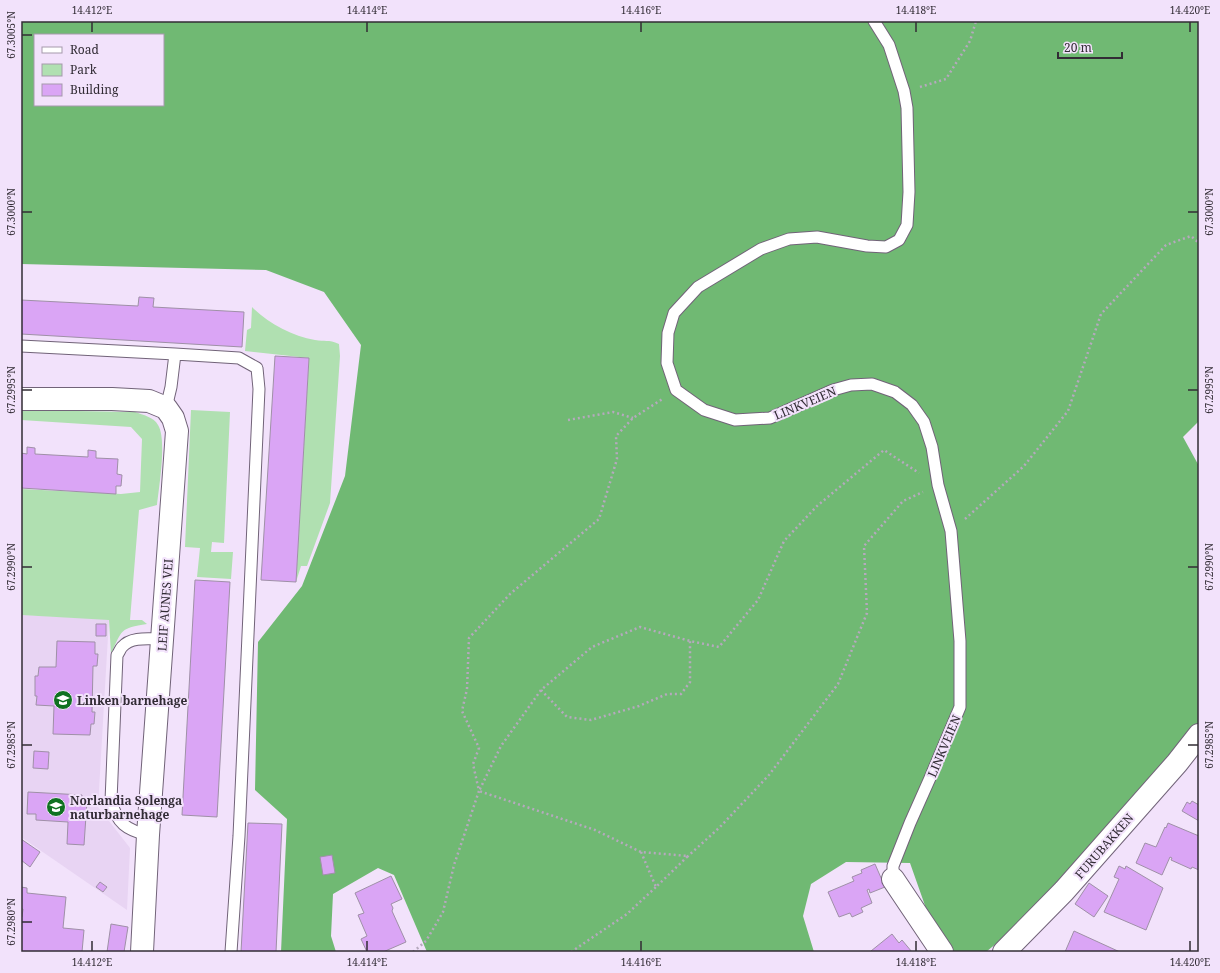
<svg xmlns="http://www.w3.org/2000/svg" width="1220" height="973" font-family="'Noto Serif',serif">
<rect width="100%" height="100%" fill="#f2e2fb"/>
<path fill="#e8d4f3" d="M21,615L109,619L98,807L130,848L127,910L21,837Z"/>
<path fill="#b0e0b1" d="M252,307C268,323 292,336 315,340C325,342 328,339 339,344L340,356L330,503L307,566H301L296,582L309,358L245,351L247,330L251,328Z
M21,410L135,412C143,415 154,417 158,425C167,439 159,487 157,505L139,510L130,620H142L147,624C120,628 122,630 111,654L109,620L21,615V489L121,494L140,492L142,439L131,427L21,420Z
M191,410L230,412L224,543L212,542L211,552H233L231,579L197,577L200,548L185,547Z"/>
<path fill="#70b973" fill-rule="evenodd" d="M21,21H1199V421L1183,437L1199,466V726L1049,892L1004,937L986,952H952L928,914L910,863L846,862L811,884L803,916L814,952H427L394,875L378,868L333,894L331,936L336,952H281L287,819L255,790L258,642L302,586L345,476L361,345L324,292L266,270L21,264ZM35,35H163V105H35Z"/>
<path fill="#daa5f5" stroke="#9f90a7" d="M139,297L154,298L153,307L244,312L242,347L21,334V300L138,306Z
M275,356L309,358L296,582L261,580Z
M27,447L35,448V454L88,457V450L96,451V458L118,459L117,474L122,475L121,486H116V494L21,488V453L27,454Z
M195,580L230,582L217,817L182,815Z
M96,624H106V636H96Z
M57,641L95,642V654H98L97,666H93L92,712H95L94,724H91L90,735L53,734L54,706L36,705L37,696H35V676H38L39,667H56Z
M34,751L49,752L48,769L33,768Z
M28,792L82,795V800L87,801L84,845L67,844L68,822L36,820V814H27Z
M1192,801L1199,805V821L1182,811L1187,802L1190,804Z
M248,823L282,824L276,952H241Z
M1168,823L1199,836V870L1192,867L1191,869L1171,860L1172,858L1170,857L1162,875L1136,863L1145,843L1156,847L1165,827L1166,828Z
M21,839L40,852L30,867L21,860Z
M332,855L335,873L323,875L320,857Z
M875,864L885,887L870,893L869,889L867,890L872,903L861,908L863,912L852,917L850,913L839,917L828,892L854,881L852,877L862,873L861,870Z
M1119,866L1125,869L1126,866L1163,888L1146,930L1104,912L1119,879L1114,877Z
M391,876L402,899L391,904L393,908L392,911L406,942L383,952H367L361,939L367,936L358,915L364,913L355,893Z
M100,882L107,887L103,892L96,887Z
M1089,883L1108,896L1094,917L1075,904Z
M21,887L27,888V893L66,897L63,928L84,930L82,952H21V917H22L23,909H21Z
M111,924L128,927L124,952H107Z
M1074,931L1120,952H1065Z
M892,934L899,943L902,940L912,952H872L871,951Z"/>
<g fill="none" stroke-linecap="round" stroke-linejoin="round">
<defs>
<path id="service" d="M874,21L889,45L904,91L907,108L909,192L907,225L899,240L886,247L867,246L817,237L789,239L761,249L698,287L674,313L668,333L667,363L676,390L704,410L735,420L770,418L833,390L851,385L872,384L895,392L912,405L924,422L932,447L938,485L951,531L960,641V707L930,778L910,823L893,866V879
M21,346L175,354
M166,408L171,387L175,354L239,358L257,368L259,389L239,836L231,952
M148,835C126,830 117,823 111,801L117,655C119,653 120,649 122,647C131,636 150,639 162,639"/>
<path id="minor" d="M21,399H112L149,401L166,408L173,418L177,431L148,835L142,952
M893,879L942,952
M1004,952L1064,891L1177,763L1199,735"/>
</defs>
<use href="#service" stroke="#716378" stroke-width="13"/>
<use href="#minor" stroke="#716378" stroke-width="24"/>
<path stroke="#b6a9be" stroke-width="2.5" stroke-dasharray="2 3" stroke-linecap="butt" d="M920,87L946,79L970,41L976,21
M568,420L613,412L633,418
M965,519L1024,466L1068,411L1101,314L1166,245L1191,236L1199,243
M541,690L567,717L591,720L639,706L667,694H681L690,682V641
M641,852L656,887L688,856L641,852L595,830L479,791L501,746L541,690L592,647L640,627L690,641L719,647L758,600L784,541L817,506L884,450L919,473
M687,857L720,827L769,775L838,684L867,613L864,546L903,501L923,492
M413,952L426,941L443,912L454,865L479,791L473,764L479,748L462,711L467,689L469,638L510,594L599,519L617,459L616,436L633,418L664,398
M571,952L627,914L656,887"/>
<use href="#service" stroke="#fff" stroke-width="11"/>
<use href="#minor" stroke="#fff" stroke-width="22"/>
</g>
<path fill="none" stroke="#322c35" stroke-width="1.5" d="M92,22V32M367,22V32M641,22V32M916,22V32M1190,22V32M22,35H32M22,212H32M1188,212H1198M22,390H32M1188,390H1198M22,567H32M1188,567H1198M22,745H32M1188,745H1198M22,922H32M92,941V951M367,941V951M641,941V951M916,941V951M1190,941V951"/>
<defs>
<symbol id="school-disc" viewBox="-11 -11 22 22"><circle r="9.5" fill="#0f7121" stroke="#f2e2fb"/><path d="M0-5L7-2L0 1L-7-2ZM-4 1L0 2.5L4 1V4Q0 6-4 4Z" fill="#fff"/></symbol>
</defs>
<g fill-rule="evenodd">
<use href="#school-disc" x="52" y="689" width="22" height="22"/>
<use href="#school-disc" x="45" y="796" width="22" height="22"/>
</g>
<g text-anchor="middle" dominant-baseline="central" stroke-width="4" stroke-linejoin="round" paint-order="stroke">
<g font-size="12" fill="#322c35" stroke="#f2e2fb">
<text transform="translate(805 403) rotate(-23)">LINKVEIEN</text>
<text transform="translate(165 605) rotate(-86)">LEIF AUNES VEI</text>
<text transform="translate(944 746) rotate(-67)">LINKVEIEN</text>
<text transform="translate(1104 846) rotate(-49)">FURUBAKKEN</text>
</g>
<g font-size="12" font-weight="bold" fill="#322c35" stroke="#f2e2fb" text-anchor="start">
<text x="77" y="700">Linken barnehage</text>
<text x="70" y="800">Norlandia Solenga<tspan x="70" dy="14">naturbarnehage</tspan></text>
</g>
</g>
<rect width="1220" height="973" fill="none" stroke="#f2e2fb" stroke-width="44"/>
<rect x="34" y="34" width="130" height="72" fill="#f2e2fb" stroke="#a599ac"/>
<rect x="42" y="47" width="20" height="6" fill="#ffffff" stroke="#a599ac"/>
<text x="70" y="54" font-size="12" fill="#322c35">Road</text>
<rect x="42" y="64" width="20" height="12" fill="#b0e0b1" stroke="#a599ac"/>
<text x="70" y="74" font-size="12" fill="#322c35">Park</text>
<rect x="42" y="84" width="20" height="12" fill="#daa5f5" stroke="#a599ac"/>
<text x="70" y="94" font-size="12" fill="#322c35">Building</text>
<path d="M1058 52v6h64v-6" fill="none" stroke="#322c35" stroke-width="2"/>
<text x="1064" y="52" font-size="12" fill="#322c35" stroke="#f2e2fb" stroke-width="3" paint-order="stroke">20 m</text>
<rect x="22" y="22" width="1176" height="929" fill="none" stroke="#322c35" stroke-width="1.5"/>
<g font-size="10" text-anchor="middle" fill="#322c35">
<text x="92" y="14">14.412°E</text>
<text x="367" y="14">14.414°E</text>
<text x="641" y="14">14.416°E</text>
<text x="916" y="14">14.418°E</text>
<text x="1190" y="14">14.420°E</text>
<text transform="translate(11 35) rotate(-90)" y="4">67.3005°N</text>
<text transform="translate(11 212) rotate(-90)" y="4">67.3000°N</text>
<text transform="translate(1209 212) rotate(-90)" y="4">67.3000°N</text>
<text transform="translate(11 390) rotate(-90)" y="4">67.2995°N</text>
<text transform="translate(1209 390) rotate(-90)" y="4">67.2995°N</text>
<text transform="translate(11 567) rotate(-90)" y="4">67.2990°N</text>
<text transform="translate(1209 567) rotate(-90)" y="4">67.2990°N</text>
<text transform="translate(11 745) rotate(-90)" y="4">67.2985°N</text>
<text transform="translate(1209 745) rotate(-90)" y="4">67.2985°N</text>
<text transform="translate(11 922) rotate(-90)" y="4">67.2980°N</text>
<text x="92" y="966">14.412°E</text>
<text x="367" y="966">14.414°E</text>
<text x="641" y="966">14.416°E</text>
<text x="916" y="966">14.418°E</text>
<text x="1190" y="966">14.420°E</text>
</g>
</svg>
